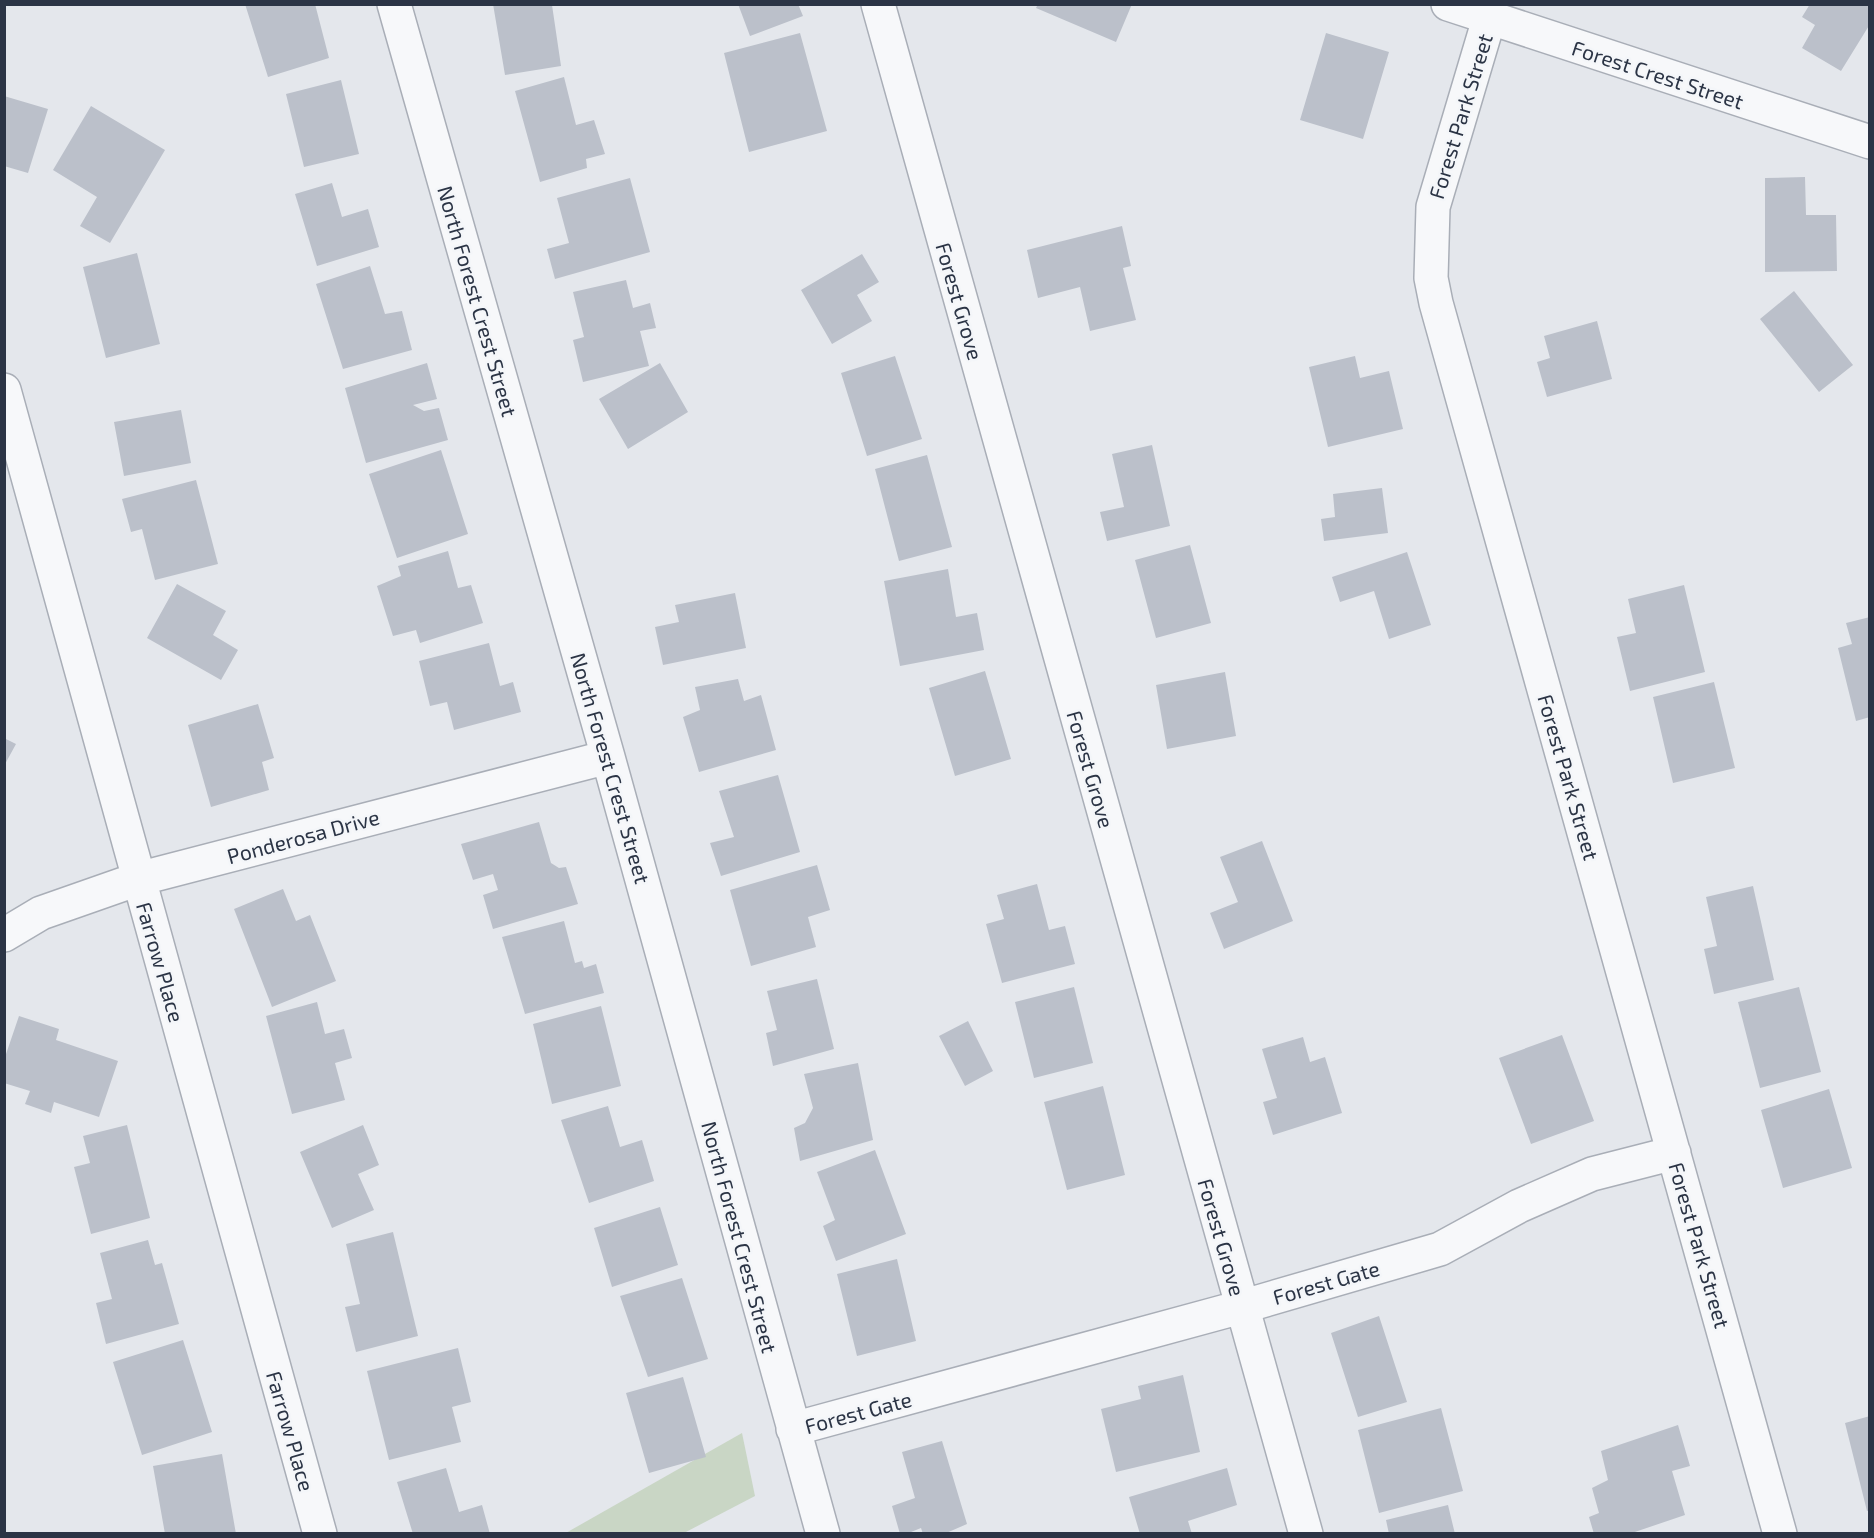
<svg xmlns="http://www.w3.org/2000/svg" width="1874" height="1538" font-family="'Exo 2',sans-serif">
<rect width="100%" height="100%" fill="#e4e7ec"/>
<path fill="#c9d6c5" d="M742,1433L755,1496L684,1533L564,1534Z"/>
<path fill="#bbc0ca" d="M245,4H315L329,58L268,77Z
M493,4L552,5L561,66L505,75Z
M738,4H798L803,16L750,36Z
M1038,4H1132L1116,42L1036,8Z
M1810,4H1870V24L1841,71L1802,48L1815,25L1802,17Z
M800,33L827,131L749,152L724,53Z
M1326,33L1389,52L1363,139L1300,120Z
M564,77L576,125L594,120L605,154L586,159L587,168L540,182L515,91Z
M341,80L359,154L304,167L286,94Z
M4,96L48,109L28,173L4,166Z
M91,106L165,150L110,243L80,226L97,197L53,170Z
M1805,177L1806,215H1836L1837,271L1765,272V178Z
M630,178L650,252L555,279L547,249L569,243L557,198Z
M332,183L342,217L368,209L379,247L317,266L295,194Z
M1122,226L1131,266L1123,268L1136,320L1090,331L1080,287L1038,298L1027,250Z
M137,253L160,344L106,358L83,267Z
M862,254L879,282L857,295L872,321L832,344L801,290Z
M370,266L385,314L402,311L412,350L343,369L316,284Z
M626,280L633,308L650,303L656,328L640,331L649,366L583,382L573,340L584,337L573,292Z
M1794,291L1853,365L1819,392L1760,319Z
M1597,321L1612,379L1547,397L1537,362L1550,358L1544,336Z
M895,356L922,439L867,456L841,373Z
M1355,356L1360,378L1389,371L1403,429L1328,447L1309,367Z
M427,363L437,399L413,405L424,411L439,408L448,440L366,463L345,388Z
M660,363L688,412L628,449L599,399Z
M181,410L191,463L124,476L114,422Z
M1152,445L1170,526L1107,541L1100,512L1124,507L1112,454Z
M441,450L468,534L397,558L369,474Z
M927,455L952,547L899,561L875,469Z
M196,480L218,564L155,580L142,529L131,532L122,499Z
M1382,488L1388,533L1324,541L1321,519L1335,517L1333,494Z
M1190,545L1211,623L1156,638L1135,560Z
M448,551L458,588L471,585L483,623L420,643L416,630L393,636L377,586L401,576L398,566Z
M1407,552L1431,625L1389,639L1374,591L1340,602L1332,577Z
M948,569L956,617L977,613L984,650L900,666L884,581Z
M177,584L226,611L213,635L238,650L221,680L147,638Z
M1684,585L1705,672L1630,691L1617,637L1636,633L1628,599Z
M735,593L746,648L663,665L655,627L679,622L675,605Z
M1870,617V717L1856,721L1838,648L1852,644L1846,623Z
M489,643L500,686L513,682L521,712L454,730L447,702L430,706L419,661Z
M985,671L1011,759L955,776L929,688Z
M1225,672L1236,736L1167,749L1156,685Z
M738,679L744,701L761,695L776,750L699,772L683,717L700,710L695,687Z
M1714,682L1735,768L1673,783L1653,697Z
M258,704L274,758L262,762L269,790L211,807L188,725Z
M4,738L16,744L4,766Z
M778,775L800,852L721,876L710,843L734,837L719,791Z
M539,822L551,863L559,868L566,867L578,904L493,929L483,895L498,890L493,874L473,880L461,844Z
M1262,841L1293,921L1224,949L1210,913L1238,902L1220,857Z
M817,865L830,910L808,917L816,947L751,966L730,890Z
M1037,884L1049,930L1065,926L1075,964L1002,983L986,924L1004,919L997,895Z
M1753,886L1774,980L1714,994L1704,949L1717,946L1706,897Z
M283,889L296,921L310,915L336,981L272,1007L234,909Z
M564,921L575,963L582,961L584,968L596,964L604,993L525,1014L502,937Z
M817,979L834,1049L773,1066L766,1033L777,1030L767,991Z
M1074,987L1093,1063L1034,1078L1015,1002Z
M1799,987L1821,1072L1760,1088L1738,1002Z
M317,1002L325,1034L344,1029L352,1058L335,1063L345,1100L292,1114L266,1016Z
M601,1006L621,1086L552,1104L533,1024Z
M19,1016L59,1029L56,1040L118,1061L99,1117L54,1102L51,1113L25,1104L30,1091L4,1083V1060Z
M968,1021L993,1071L965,1086L939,1036Z
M1562,1035L1594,1121L1531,1144L1499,1058Z
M1303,1037L1310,1062L1325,1057L1342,1113L1273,1135L1263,1102L1277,1098L1262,1049Z
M858,1063L873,1140L800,1161L794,1128L805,1123L813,1108L804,1074Z
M1103,1086L1125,1175L1067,1190L1044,1102Z
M1829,1089L1852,1168L1783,1188L1761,1110Z
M608,1106L620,1147L642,1140L654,1181L589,1203L561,1120Z
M127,1125L150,1218L91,1234L74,1167L90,1163L83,1136Z
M363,1125L379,1165L358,1174L374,1210L332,1228L300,1152Z
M875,1150L906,1234L836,1261L823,1226L835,1220L817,1172Z
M660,1207L678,1265L612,1287L594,1228Z
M393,1232L418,1336L356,1352L345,1307L360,1304L346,1244Z
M148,1240L155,1265L162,1263L179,1324L106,1344L96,1303L112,1299L100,1253Z
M897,1259L916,1341L857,1356L837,1274Z
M682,1278L708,1359L648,1377L620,1296Z
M1379,1316L1407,1402L1358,1417L1331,1333Z
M183,1340L212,1432L142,1455L113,1362Z
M458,1348L471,1402L452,1407L461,1442L389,1460L367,1371Z
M1183,1375L1200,1452L1116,1472L1101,1409L1141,1399L1138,1386Z
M683,1377L706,1457L649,1473L626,1393Z
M1441,1408L1463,1491L1379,1513L1358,1430Z
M1870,1416V1510L1867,1511L1845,1423Z
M1678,1425L1690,1466L1672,1471L1685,1515L1629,1534H1594L1589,1517L1599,1513L1592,1488L1608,1480L1601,1451Z
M942,1441L967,1524L944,1534H923L921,1528L906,1534H900L892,1506L915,1498L902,1452Z
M222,1454L236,1534H165L153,1466Z
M446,1468L459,1512L482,1505L490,1534H413L397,1482Z
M1227,1468L1237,1505L1188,1521L1192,1534H1140L1129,1497Z
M1448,1505L1455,1534H1389L1386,1520Z"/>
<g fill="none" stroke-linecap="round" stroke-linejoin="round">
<defs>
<path id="minor" d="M394,4L608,757L823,1534
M878,4L1306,1534
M1448,4L1870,142
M1489,19L1433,207L1431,278L1436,303L1780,1534
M4,390L320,1534
M4,935L41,913L138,879L608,757
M793,1429L1241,1307L1440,1249L1519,1206L1592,1174L1674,1153"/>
</defs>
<use href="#minor" stroke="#a9aeb7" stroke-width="36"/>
<use href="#minor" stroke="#f7f8fa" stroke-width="33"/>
</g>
<g text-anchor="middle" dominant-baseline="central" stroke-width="5" stroke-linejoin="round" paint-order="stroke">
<g font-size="21" fill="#2b3445" stroke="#f4f6f9">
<text transform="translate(1658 74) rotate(18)">Forest Crest Street</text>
<text transform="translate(1460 116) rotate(-73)">Forest Park Street</text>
<text transform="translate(478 301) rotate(74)">North Forest Crest Street</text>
<text transform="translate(960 301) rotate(74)">Forest Grove</text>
<text transform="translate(611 768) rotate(74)">North Forest Crest Street</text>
<text transform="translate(1091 769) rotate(74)">Forest Grove</text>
<text transform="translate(1569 777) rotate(74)">Forest Park Street</text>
<text transform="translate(303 836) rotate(-15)">Ponderosa Drive</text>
<text transform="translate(161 962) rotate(74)">Farrow Place</text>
<text transform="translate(740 1237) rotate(75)">North Forest Crest Street</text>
<text transform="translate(1222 1237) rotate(74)">Forest Grove</text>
<text transform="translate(1700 1245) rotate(74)">Forest Park Street</text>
<text transform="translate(1326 1282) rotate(-16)">Forest Gate</text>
<text transform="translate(858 1412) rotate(-15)">Forest Gate</text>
<text transform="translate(291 1431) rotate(74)">Farrow Place</text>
</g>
</g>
<rect width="1874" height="1538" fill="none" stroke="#2b3445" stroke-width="12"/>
</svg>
